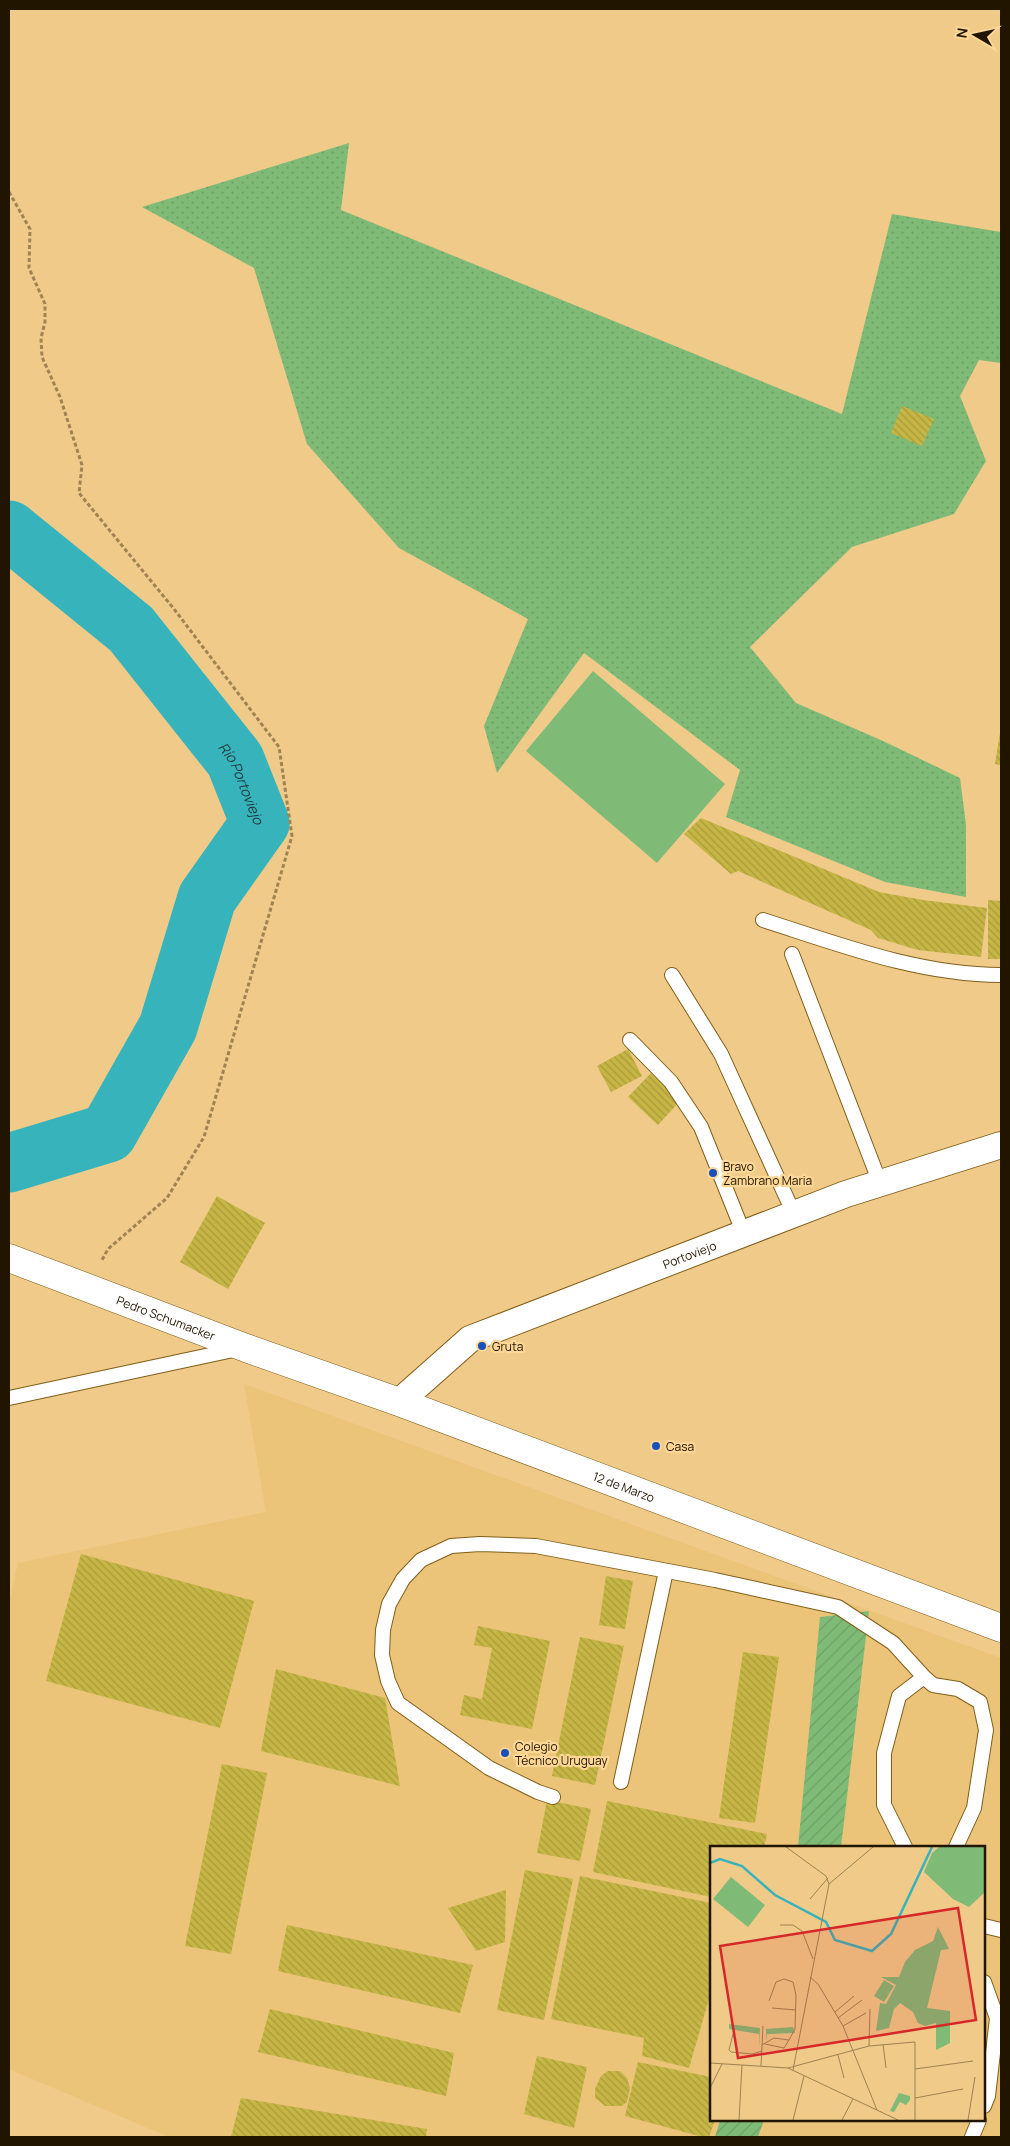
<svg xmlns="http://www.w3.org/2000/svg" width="1010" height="2146" font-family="Manrope,sans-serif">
<defs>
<pattern id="grass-dots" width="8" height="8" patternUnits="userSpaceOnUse" patternTransform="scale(1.25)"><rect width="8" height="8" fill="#7fbb77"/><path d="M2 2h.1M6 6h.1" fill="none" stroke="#6da065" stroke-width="1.8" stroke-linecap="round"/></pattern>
<pattern id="garden-furrows" width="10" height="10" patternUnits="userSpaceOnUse" patternTransform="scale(1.25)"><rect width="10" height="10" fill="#7fbb77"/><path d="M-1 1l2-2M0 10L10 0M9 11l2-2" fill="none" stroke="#6da065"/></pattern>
<pattern id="building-back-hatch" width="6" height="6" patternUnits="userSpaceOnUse" patternTransform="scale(1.25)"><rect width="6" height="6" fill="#c5b645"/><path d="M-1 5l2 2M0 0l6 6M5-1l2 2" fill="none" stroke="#a99c3b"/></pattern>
</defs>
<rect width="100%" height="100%" fill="#efca89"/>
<path fill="#ebc379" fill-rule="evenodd" d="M244,1384L1001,1658V2137H169L9,2069V1604L18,1563L266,1512ZM711,1847H984V2120H711Z"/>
<path fill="url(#grass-dots)" d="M349,143L341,210L842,414L892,214L1001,232V363L979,360L960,396L986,461L954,514L852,547L750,647L796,703L883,741L960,778L966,825V897L885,882L726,817L740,770L584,653L497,773L484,726L528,619L399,548L307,444L254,268L142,207Z"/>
<path fill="url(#garden-furrows)" d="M869,1611L841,1847H798L820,1617Z
M720,2120H764L758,2137H715Z"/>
<path fill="#7fbb77" d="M593,671L725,784L657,863L526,751Z"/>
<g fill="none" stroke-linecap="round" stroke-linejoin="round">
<path stroke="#37b3bc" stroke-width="59" id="s1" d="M9,530L131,629L235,760L260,823L207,898L168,1027L108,1133L9,1163"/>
</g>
<path fill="url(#building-back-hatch)" d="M902,406L934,419L922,446L891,433Z
M1000,733H1001V765L995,764Z
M701,818L879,892L923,900L987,908L981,957L918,950L878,938L871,930L738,871L731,874L684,834Z
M988,900L1001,901V959H988Z
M628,1049L642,1076L611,1092L597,1066Z
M651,1073L681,1100L658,1125L628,1097Z
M217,1196L265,1223L228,1289L180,1262Z
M81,1554L254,1601L220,1728L46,1681Z
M606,1576L633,1581L625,1629L599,1625Z
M478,1626L550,1641L532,1729L460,1715L464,1695L482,1699L492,1648L474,1645Z
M580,1637L624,1646L595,1785L552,1776Z
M743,1652L779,1657L755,1823L719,1818Z
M276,1669L385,1698L400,1786L261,1751Z
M222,1764L267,1773L231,1954L185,1946Z
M547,1800L591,1809L580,1861L537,1853Z
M607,1801L767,1834L764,1847H711V1897L593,1872Z
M525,1870L573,1879L544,2020L497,2010Z
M580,1876L711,1903V1992L689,2068L642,2056L644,2038L551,2019Z
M506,1890L505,1942L476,1951L448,1908Z
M287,1925L473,1965L460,2013L278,1971Z
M270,2009L454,2053L446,2096L258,2052Z
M537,2056L587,2067L574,2128L524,2114Z
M638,2062L711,2077V2120H715L709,2137H703L625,2116Z
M608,2071H620L627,2078L630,2088L627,2102L622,2106H605L595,2098V2089L601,2076Z
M241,2098L427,2129L426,2137H231Z"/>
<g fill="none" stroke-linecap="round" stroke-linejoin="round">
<defs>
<path id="lane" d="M763,920C841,945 919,975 1001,975
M792,954L880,1183
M672,975L721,1054L794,1214
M630,1040L671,1082L701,1127L744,1234
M9,1398L238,1349
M621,1782L666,1571
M553,1797L538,1792L489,1768L398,1703L388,1681L382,1655L383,1630L389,1604L403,1579L421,1560L451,1546L480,1544L536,1546L715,1580L838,1607L893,1643L924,1677
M905,1847L884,1805V1753L899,1696L924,1677L933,1685L958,1689L980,1702L986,1730L974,1808L956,1847
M984,1926L1001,1930
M984,1982L997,2018L988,2096L984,2106
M972,2137L979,2120"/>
<g id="street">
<path id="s2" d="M399,1402L470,1339L846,1194L1001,1145"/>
</g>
<g id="secondary">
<path id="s3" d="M9,1258L246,1348L399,1402L1001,1628"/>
</g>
</defs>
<use href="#lane" stroke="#805f1a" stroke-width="16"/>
<use href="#street" stroke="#805f1a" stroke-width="28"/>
<use href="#secondary" stroke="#805f1a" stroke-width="29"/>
<path stroke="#9f8353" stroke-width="3" stroke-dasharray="4 2.5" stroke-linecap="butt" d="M9,192L30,229L29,268L45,304V322L41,338L42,357L60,397L82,465L79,493L174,609L279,747L292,836L204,1137L167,1198L108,1249L102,1260"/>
<use href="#lane" stroke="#fff" stroke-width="14"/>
<use href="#street" stroke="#fff" stroke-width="26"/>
<use href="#secondary" stroke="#fff" stroke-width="28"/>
</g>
<g fill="#1850bc" stroke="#fcd795" stroke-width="2">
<circle cx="713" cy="1173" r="5"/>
<circle cx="482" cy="1346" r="5"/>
<circle cx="656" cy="1446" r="5"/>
<circle cx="505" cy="1753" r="5"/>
</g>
<g text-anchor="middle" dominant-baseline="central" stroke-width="4.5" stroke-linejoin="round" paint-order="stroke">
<g font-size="12" fill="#221500" stroke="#fcd795" text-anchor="start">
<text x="723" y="1166">Bravo<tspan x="723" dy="14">Zambrano Maria</tspan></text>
<text x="492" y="1346">Gruta</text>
<text x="666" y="1446">Casa</text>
<text x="515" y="1746">Colegio<tspan x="515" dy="14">Técnico Uruguay</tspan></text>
</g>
<g font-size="12" fill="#221500" stroke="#fcd795">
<text stroke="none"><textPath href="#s2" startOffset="330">Portoviejo</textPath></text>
<text stroke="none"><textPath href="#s3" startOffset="168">Pedro Schumacker</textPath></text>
<text stroke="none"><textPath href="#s3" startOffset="656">12 de Marzo</textPath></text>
</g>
<g font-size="14" font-style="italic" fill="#1f393b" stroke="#fcd795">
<text stroke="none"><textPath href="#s1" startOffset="348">Río Portoviejo</textPath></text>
</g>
</g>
<g transform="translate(710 1846)">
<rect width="275" height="275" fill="#efca89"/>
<path d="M228,81L239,103L231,104L217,162L240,165V197L226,204V177L215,180L208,177L203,166L190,157L184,163L179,182L166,185L170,157L176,158L186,139L171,131H189L195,116L205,104L223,95Z" fill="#7fbb77"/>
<path d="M229,1H275V46L259,61L243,53L214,26L222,7Z" fill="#7fbb77"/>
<path d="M189,247L200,250V254L196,259L190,256L184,266L180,265Z" fill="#7fbb77"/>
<path d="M19,178L50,182L49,202V188L19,183ZM83,181L85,187L57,188L56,196V183Z" fill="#7fbb77"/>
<path d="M21,31L55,59L38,81L3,53ZM174,134L184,140L174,156L164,150Z" fill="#7fbb77"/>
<path fill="none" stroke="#37b3bc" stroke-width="2.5" d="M0,17L10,13L32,20L65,49L116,76L125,94L162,105L181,88L222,1"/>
<path fill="none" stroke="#9d8252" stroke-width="1" d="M76,1L116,30L119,38M100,53L118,32M70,79H83L92,85L103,113M100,131L108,138L133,180L167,264M59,155L66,136L74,133L83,136L86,149L85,183L79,194M62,162L86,164M125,166L144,150M128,172L152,154M133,180L156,167M23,188L19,204L21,206L42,208L52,205M173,198L176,222M52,199L64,192L79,194L74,202L55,198M159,200L160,163M128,209L134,232M0,217L78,222L188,274M51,220L53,180M78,222L159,200L205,196V274M205,223L263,215M83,224L119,38L163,1M0,242L12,218M205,252L253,243M29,274L32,219M83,274L94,230M132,274L143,253M258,274L265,231"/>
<path fill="#d62828" fill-opacity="0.15" stroke="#d62828" stroke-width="2.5" d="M248,62L266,174L28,212L10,100Z"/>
<rect width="275" height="275" fill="none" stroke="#221500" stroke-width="2.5"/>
</g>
<rect width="1010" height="2146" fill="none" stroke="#221500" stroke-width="20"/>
<g transform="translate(975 35) rotate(279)" stroke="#fcd795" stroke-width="4" paint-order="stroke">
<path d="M0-4L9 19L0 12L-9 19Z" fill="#221500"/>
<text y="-8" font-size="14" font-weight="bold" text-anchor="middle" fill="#221500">N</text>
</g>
</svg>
